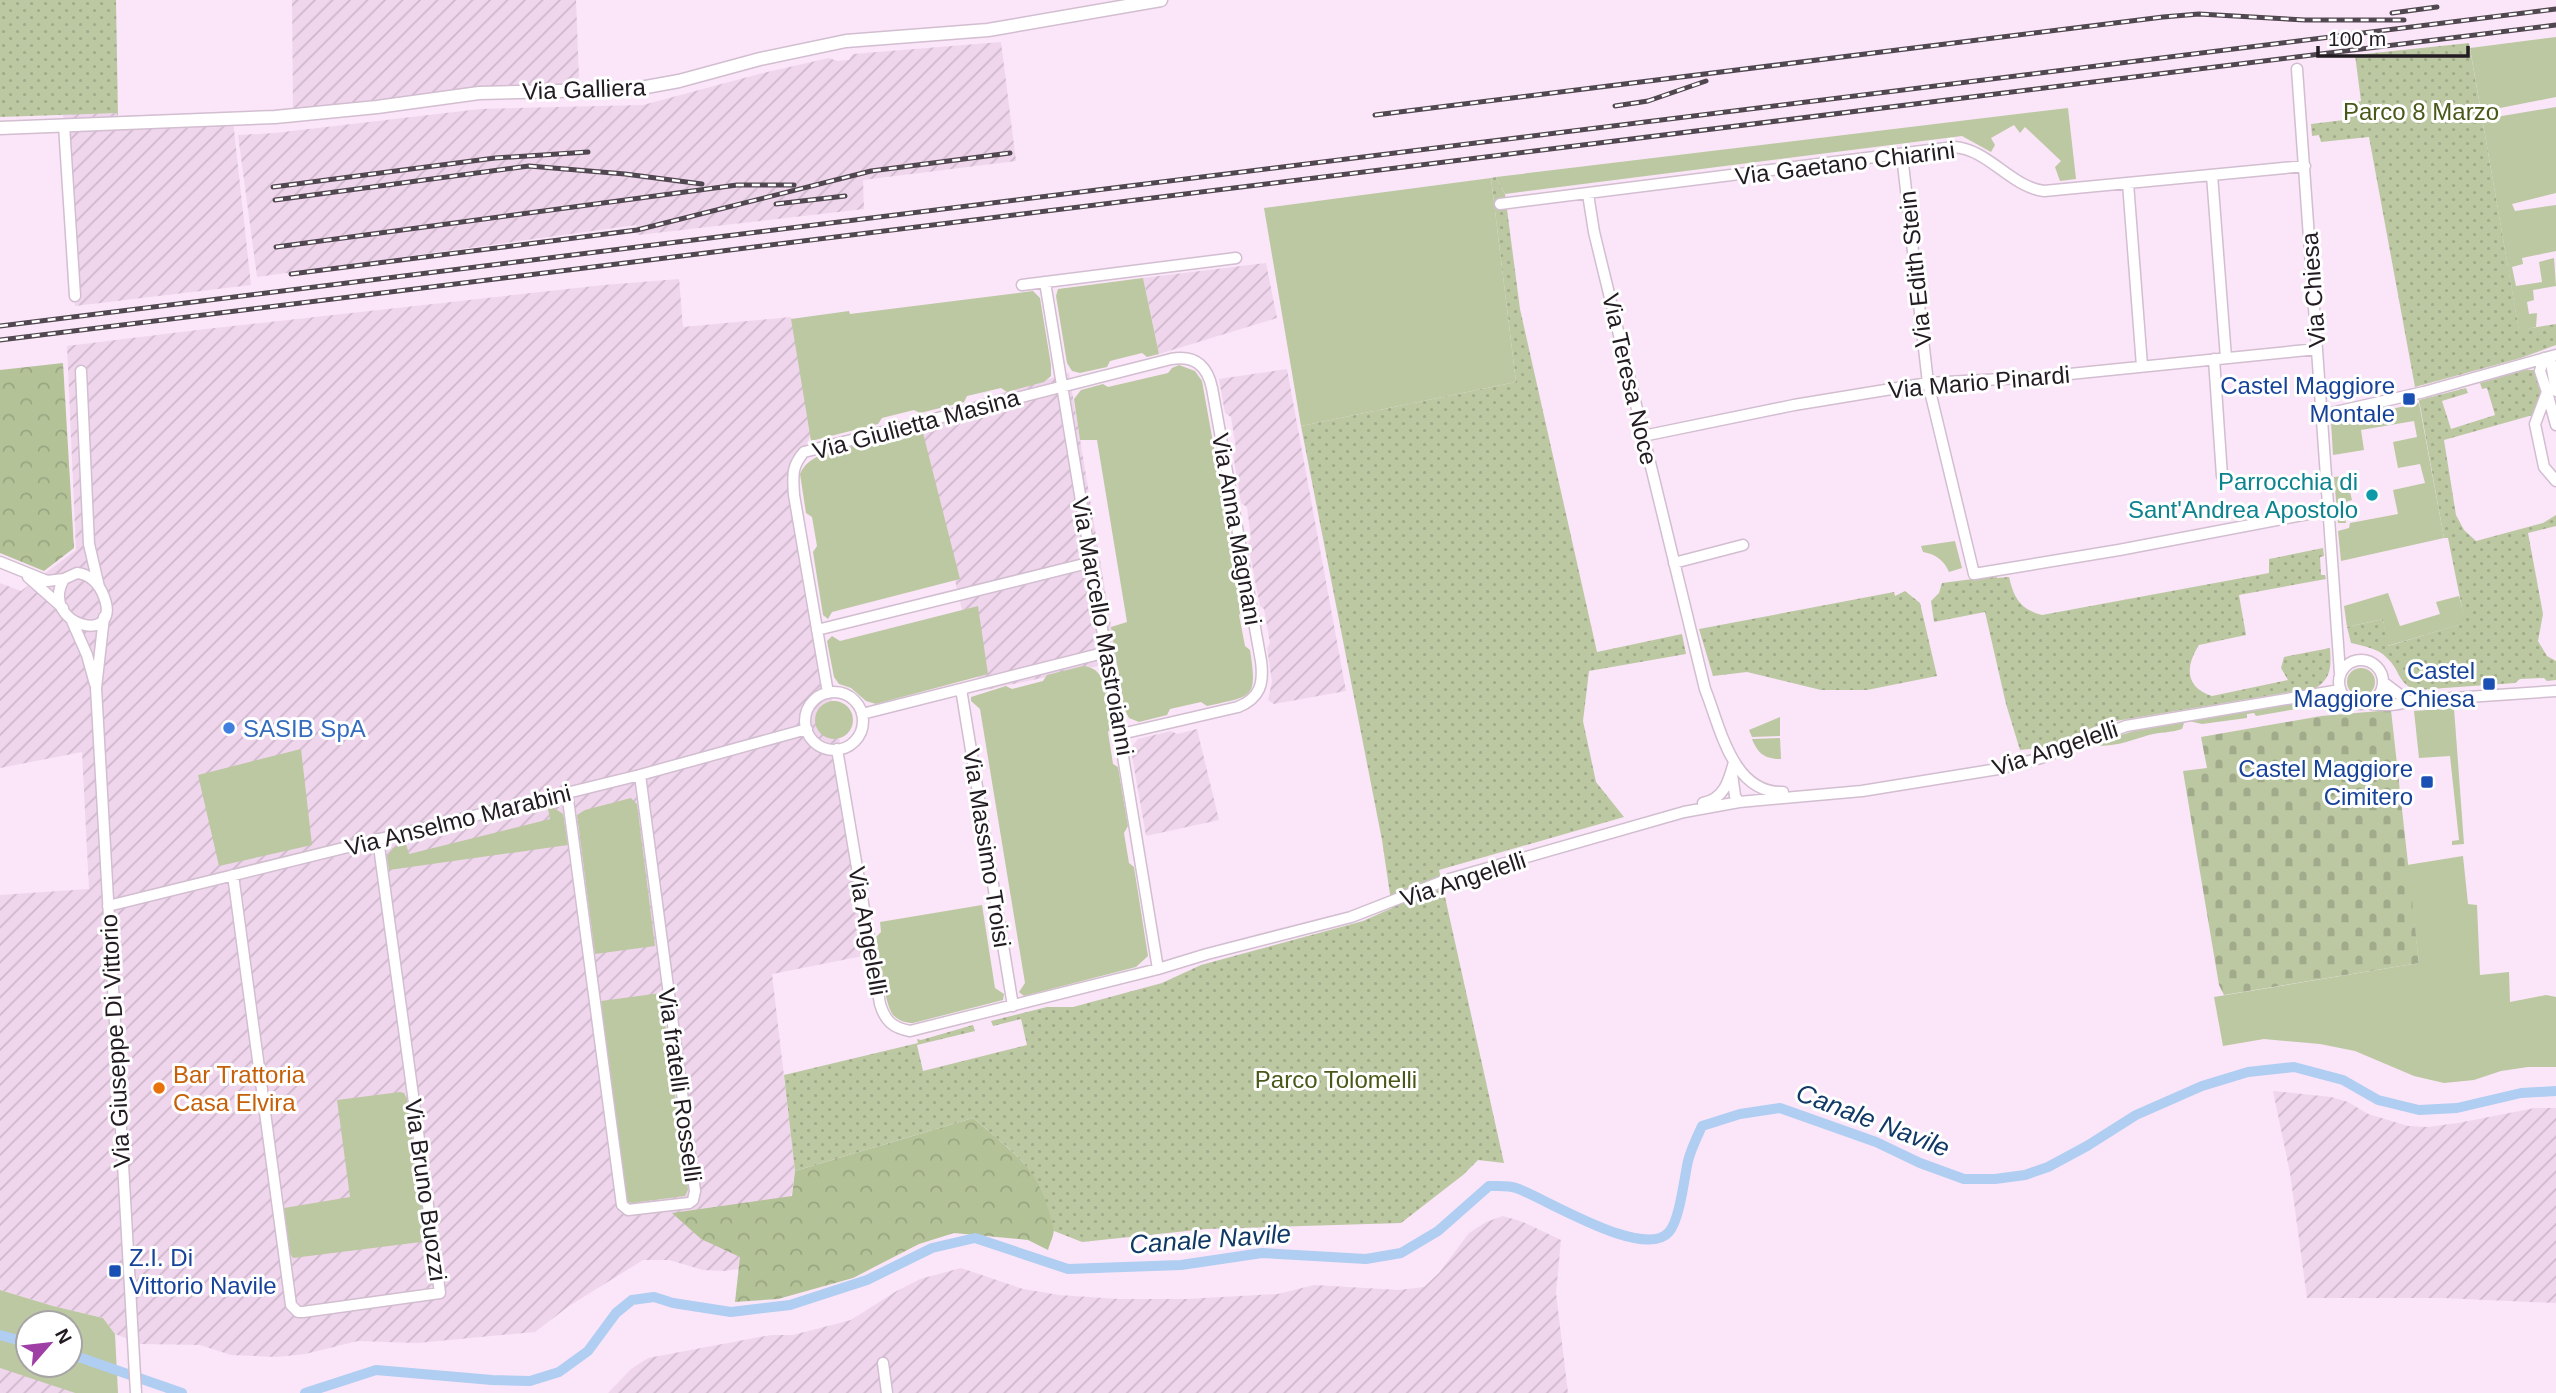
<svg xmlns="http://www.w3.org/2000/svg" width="2556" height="1393" font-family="Helvetica,sans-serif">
<defs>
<pattern id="industrial-furrows" width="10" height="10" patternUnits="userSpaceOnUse" patternTransform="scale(1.75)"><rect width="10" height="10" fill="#f0d6ed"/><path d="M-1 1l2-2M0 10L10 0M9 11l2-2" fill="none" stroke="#ceb7cb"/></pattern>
<pattern id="forest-crowns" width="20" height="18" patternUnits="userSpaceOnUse" patternTransform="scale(1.75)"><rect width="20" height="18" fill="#b4c297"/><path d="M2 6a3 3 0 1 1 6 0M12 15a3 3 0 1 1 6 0" fill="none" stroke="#9aa682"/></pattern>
<pattern id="cemetery-stones" width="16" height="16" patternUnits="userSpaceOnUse" patternTransform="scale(1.75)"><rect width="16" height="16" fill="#bcc8a2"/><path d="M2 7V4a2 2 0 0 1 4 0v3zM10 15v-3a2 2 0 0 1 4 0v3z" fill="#a1ab8b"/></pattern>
<pattern id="park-dots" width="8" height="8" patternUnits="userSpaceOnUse" patternTransform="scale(1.75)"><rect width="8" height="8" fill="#bcc8a2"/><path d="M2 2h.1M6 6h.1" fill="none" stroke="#a1ab8b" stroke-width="1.8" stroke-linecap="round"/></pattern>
</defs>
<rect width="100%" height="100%" fill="#fae6f8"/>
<path fill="url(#industrial-furrows)" d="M292,0H576L579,77L567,87L497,86L395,101L293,111Z
M1001,42L1016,161L863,180L864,209L638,235L636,225L257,277L238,135L275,133L480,109L643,105L759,74L829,58L837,61L849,60L853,54Z
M232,112L251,285L75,306L63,113H116L118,116Z
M1266,263L1277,318L1159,354L1143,278Z
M679,279L683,327L791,317L812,432L799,464L797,503L878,953L772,974L795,1171L792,1193L778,1222L768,1265L724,1271L703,1270L669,1260H643L569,1306L535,1332L417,1343L358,1341L305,1354L277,1357L231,1355L200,1345L141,1344L115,1334L103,1318L53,1306L0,1290V895L89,889L82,752L0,768V583L21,591L76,550L67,346L206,329L604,285Z
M1287,369L1346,691L1274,704L1268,700L1272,682L1267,648L1270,643L1264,609L1260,606L1248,544L1251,538L1247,507L1241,503L1233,454L1236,449L1231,417L1225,413L1219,379Z
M1069,373L1117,662L981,691L917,418Z
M1197,729L1219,820L1146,836L1132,756L1133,745L1138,739L1171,731L1177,734Z
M2273,1091L2331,1097L2348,1102L2368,1114L2408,1126L2428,1127L2458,1123L2535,1108H2556V1303L2443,1298H2307L2290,1173Z
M1503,1216L1523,1222L1561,1240L1556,1293L1568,1393H608L631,1369L648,1358L771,1335H793L851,1320L895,1292L920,1279L961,1268L1023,1289L1059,1295L1119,1299H1186L1278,1294L1314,1285L1399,1290L1424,1287L1439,1273L1469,1233L1486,1222Z
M0,1368L43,1381L75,1393H0Z"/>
<path fill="#bcc8a2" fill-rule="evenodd" d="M2556,37V97L2495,109L2496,117L2556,107V193L2512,204L2515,211L2556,205V251L2522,258L2523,264L2512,267L2516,286L2542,282L2539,262L2554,258L2556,286L2533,290L2534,300L2527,302L2529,314L2537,313L2536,327L2519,331L2470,48Z
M2068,108L2076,179L2060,181L2055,167L2061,161L2025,127L2020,133L2014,125L1991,138L1995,145L1991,152L1962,136L1505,194L1496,177Z
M1491,178L1516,382L1301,426L1264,208Z
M1143,278L1159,354L1147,357L1142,353L1110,361L1107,367L1080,373L1072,371L1067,363L1056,296L1058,289Z
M1033,291L1040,298L1051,365V376L1044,382L1007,392L1001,388L967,396L964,402L920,413L914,410L882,418L878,424L811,441L791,319L849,311L850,314Z
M1179,365L1195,371L1202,381L1243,610L1239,615L1245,646L1250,650C1258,700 1252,696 1207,706L1201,702L1170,709L1167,715L1139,722L1129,718L1124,708L1111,627L1127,622L1097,440H1080L1074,399L1081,390L1103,384L1108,387L1168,373L1172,368Z
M2419,403L2444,538L2341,561L2338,531L2349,528L2350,523L2398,514L2393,490L2425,483L2420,464L2398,468L2393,442L2417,437L2414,421L2361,430L2364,450L2333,455L2331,422Z
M922,429L960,579L832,612L828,619L823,615L813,552L817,546L812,517L806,513L800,474C810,450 846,449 868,443L874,446L904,439L908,433Z
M2346,476L2352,500L2342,503L2346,523H2338L2334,477Z
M1955,541L1962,568L1949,572C1944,560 1935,554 1923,552L1921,546Z
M2388,593L2400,626L2440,614L2436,602L2459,596L2466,623L2387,646L2383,619L2347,627L2344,606Z
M978,606L988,674L876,704L866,701L851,688L839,684L834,677L827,641L832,636L840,641Z
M1083,666C1110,667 1108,708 1112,727L1108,732L1113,764L1118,767L1128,826L1124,833L1129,863L1134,867L1148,956L1136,967L1024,996L1019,992L1025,983L980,709L971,701V697L1006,686L1012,689L1043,681L1047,675Z
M2347 682a14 14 0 1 1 28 0a14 14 0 1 1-28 0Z
M2335,696L2330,703L2256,716L2254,713L2247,714V718L2202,724L2189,721L2184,723L2182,729C2170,733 2161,732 2149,735C2131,740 2114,748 2094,745V743L2134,731Z
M815 720a19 19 0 1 1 38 0a19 19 0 1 1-38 0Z
M2454,708L2464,844L2452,845V841L2459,840L2450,756L2419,758L2414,711Z
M1780,717V736L1752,737L1749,730Z
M1780,738L1781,759C1765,759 1758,754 1752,739Z
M301,749L312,845L219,866L198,775Z
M631,798L637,804L655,946L595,954L577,815L585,810Z
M554,808L563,814L568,845L389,870L387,857L393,848L406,844L409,854L550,819L548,809Z
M2463,856L2468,904L2477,905L2480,975L2509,972L2510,1002L2546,995L2556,997V1067H2528L2501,1071L2474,1080L2444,1083L2414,1076L2355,1051L2320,1044L2264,1039L2223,1046L2214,997L2419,963L2407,865Z
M982,905L995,988L1004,994L1003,1000L913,1023C905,1023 898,1020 893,1015C884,1003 879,953 876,937L881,932L880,922Z
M661,993L688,1190L685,1196L632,1203L628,1202L626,1197L601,1001Z
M400,1092L404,1093L407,1099L425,1233L421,1242L293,1258L289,1252L284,1208L350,1197L337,1100Z
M0,1290L53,1306L103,1318L115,1334L118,1393H75L0,1368ZM28,1323H70V1365H28Z"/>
<path fill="url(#forest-crowns)" d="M63,363L74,548L44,571L0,553V370Z
M973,1118C1008,1148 1052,1178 1054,1229C1054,1235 1050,1243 1048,1250L1028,1240L954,1233L919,1244L853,1278L778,1299L735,1302L740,1257L701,1239L672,1213L792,1196L795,1171Z"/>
<path fill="url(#cemetery-stones)" d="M2391,710L2419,963L2224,995L2219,985L2183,771L2207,768L2201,737L2321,716Z"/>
<path fill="url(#park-dots)" d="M0,0H116L118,116L116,113L0,117Z
M2469,43L2519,330L2556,324V345L2521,358L2415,387L2369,137L2321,142L2319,135L2312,136L2311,124L2344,120L2342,106L2361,101L2355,55Z
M1496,177L1505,194L1520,309L1597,652L1682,634L1686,654L1589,671L1583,721L1596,782L1624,817L1439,870L1504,1163L1478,1160L1463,1175L1401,1223L1206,1229L1082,1242L1054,1231C1040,1168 1020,1158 973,1118L795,1171L784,1075L918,1043L917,1039L921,1040L973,1025L975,1031L917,1045L923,1071L1027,1045L1021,1019L993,1026L991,1021L1047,1007H1073L1162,983L1201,965L1363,921L1392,908L1382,840L1301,426L1516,382L1491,178Z
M2524,370H2535L2543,390L2533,415L2444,440L2456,515L2464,530L2476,541L2543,523L2556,515V526L2528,533L2543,614L2538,641L2547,656L2556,661V680L2547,681L2544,678L2520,679L2515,683L2416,690C2397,683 2401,671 2387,658C2378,648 2363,646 2351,643L2347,627L2383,619L2388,646L2465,623L2448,538H2444L2419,400L2466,388L2468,393L2442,401L2451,429L2495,415L2487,388L2482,389L2480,383Z
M2323,548L2324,556L2320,557L2321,575H2325L2326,579L2239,595L2246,635L2199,645C2185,667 2185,687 2212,696L2288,680L2281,668L2284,657L2330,648C2331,666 2332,677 2316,688L2104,723L2046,747L2020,750L2006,704L1985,612L1934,622L1931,601L1939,593L1942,583L1996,576L1997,578L2009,577C2014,598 2020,609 2042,615L2269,573V559Z
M1905,591L1920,603L1937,676L1867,690H1821L1747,672L1713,676L1699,629L1894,592L1895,596Z"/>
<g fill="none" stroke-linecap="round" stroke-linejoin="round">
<path stroke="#b0cdf2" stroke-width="10" d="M0,1335L28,1343
M70,1354L182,1393
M305,1393L376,1370L492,1380L530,1381L559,1372L588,1351L616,1313L632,1300L654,1297L673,1303L731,1312L790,1305L867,1280L932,1248L975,1238L1068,1269L1181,1265L1262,1253L1366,1259L1401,1253L1438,1231L1489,1186C1498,1186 1508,1185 1516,1188C1545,1198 1644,1261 1669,1232C1680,1219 1684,1179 1688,1161C1691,1149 1697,1137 1702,1126L1740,1114L1780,1108L1876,1142L1920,1163L1964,1179H1995L2025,1175L2048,1167L2087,1146L2136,1115L2202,1086L2248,1072L2294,1067L2343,1080L2378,1100L2419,1110L2457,1108L2521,1093L2556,1091"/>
<defs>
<path id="minor" d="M2297,69L2340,673
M64,125L75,296
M1902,155L1928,383L1974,574L2119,550L2329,510
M2212,175L2226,358
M2128,183L2142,366
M1588,194L1594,232L1705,689C1720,726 1732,794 1783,792
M1500,204L1954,147C1988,149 2011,187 2044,191L2305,166
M1045,282L1158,969
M1022,285L1236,258
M2214,359L2222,476
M81,371L89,544L99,587
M2556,391L2551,363L2544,358L2540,371L2547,392L2535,424L2544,467L2556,481
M2547,392L2556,425
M2322,415L2424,392L2556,355
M1643,436L1794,405L1928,383L2040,377L2317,349
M0,562L47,581L64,579
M1674,563L1743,545
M77,573C88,574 97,582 102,592C128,649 37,626 64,579Z
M28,577L63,608
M104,617L96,688L136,1393
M72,621L87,655L95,684
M817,630L1092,562
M2339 682a22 22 0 1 1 44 0a22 22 0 1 1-44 0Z
M2383,682L2408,701
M961,689L1013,1006
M805 721a29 29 0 1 1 58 0a29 29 0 1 1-58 0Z
M828,693L794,495C793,476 791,467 804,452L1171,359C1194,355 1207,365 1212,388L1261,661C1264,684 1260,698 1238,707L1121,734
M2366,703C2379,705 2395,707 2408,701L2556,691
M862,714L1107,652
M837,749L880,1004C885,1021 893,1028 910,1031L1158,969L1207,954L1351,917L1446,880L1684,812L1739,802L1862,791L1998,769L2041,758L2126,726L2340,690
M1732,774L1735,796L1739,802
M567,792L622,1205L628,1210L689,1203L693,1200L695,1191L640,775
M1703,803C1724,799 1729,781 1734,762
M233,875L291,1305L298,1312H303L440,1293L378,839
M108,906L640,775L807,729
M883,1363L887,1393"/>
<path id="major" d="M0,128L275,117L377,107L479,93L635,89L679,81L760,59L846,41L988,30L1161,0"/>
</defs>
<use href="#minor" stroke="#d2bed0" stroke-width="13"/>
<use href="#major" stroke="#d2bed0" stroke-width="15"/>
<use href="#minor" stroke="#fff" stroke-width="10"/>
<use href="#major" stroke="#fff" stroke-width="12"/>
<defs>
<path id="rail" d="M2392,13L2437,7
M1615,106L1648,101L1706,81
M1375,115L2163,17L2199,14L2305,20H2404
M273,187L495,158L588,152
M275,200L529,166L625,174L702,184
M776,204L845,196
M276,247L737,185H794
M291,274L637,230L871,171L1010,153
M0,326L2556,9
M0,340L2556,25"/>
</defs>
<use href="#rail" stroke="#514750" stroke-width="5"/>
<use href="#rail" stroke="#fff" stroke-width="2.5" stroke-dasharray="8" stroke-linecap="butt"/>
</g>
<g fill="#1a4fb4" stroke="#fff" stroke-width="2.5">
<rect x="2402" y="392" width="14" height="14" rx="3.5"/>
<rect x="2482" y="677" width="14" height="14" rx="3.5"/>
<rect x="2420" y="775" width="14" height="14" rx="3.5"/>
<rect x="108" y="1264" width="14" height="14" rx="3.5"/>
</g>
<circle fill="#0f9aa8" stroke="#fff" stroke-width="2.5" cx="2372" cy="495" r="7"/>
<circle fill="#3f7fe0" stroke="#fff" stroke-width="2.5" cx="229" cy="728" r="7"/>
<circle fill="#e8710a" stroke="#fff" stroke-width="2.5" cx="159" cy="1088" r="7"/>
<g text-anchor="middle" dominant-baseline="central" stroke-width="6" stroke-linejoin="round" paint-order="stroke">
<g font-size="24" fill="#221b21" stroke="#fff">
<text transform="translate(584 89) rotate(-2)">Via Galliera</text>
<text transform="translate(1845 163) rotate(-7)">Via Gaetano Chiarini</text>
<text transform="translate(1915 269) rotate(-96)">Via Edith Stein</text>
<text transform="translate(2313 290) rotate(-94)">Via Chiesa</text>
<text transform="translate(1630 379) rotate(77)">Via Teresa Noce</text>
<text transform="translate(1979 382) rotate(-5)">Via Mario Pinardi</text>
<text transform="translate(916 424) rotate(-15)">Via Giulietta Masina</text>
<text transform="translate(1237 529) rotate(80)">Via Anna Magnani</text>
<text transform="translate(1103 626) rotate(80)">Via Marcello Mastroianni</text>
<text transform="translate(2055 748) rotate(-18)">Via Angelelli</text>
<text transform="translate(458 820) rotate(-14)">Via Anselmo Marabini</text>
<text transform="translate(987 848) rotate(81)">Via Massimo Troisi</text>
<text transform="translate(1463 879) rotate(-18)">Via Angelelli</text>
<text transform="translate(868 931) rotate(80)">Via Angelelli</text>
<text transform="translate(115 1041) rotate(-93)">Via Giuseppe Di Vittorio</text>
<text transform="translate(680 1085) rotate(82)">Via fratelli Rosselli</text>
<text transform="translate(426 1190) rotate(82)">Via Bruno Buozzi</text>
</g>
<g font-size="24" fill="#485818" stroke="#fff">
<text x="2421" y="111">Parco 8 Marzo</text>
<text x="1336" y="1079">Parco Tolomelli</text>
</g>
<g font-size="24" fill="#164399" stroke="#fff" text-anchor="end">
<text x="2395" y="385">Castel Maggiore<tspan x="2395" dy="28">Montale</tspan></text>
<text x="2475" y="670">Castel<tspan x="2475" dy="28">Maggiore Chiesa</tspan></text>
<text x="2413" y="768">Castel Maggiore<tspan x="2413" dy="28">Cimitero</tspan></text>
<text x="129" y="1257" text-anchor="start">Z.I. Di<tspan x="129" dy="28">Vittorio Navile</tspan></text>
</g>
<g font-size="24" fill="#0d838f" stroke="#fff" text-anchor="end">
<text x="2358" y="481">Parrocchia di<tspan x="2358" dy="28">Sant'Andrea Apostolo</tspan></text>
</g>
<g font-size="24" fill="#366cbe" stroke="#fff" text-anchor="start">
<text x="243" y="728">SASIB SpA</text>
</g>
<g font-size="24" fill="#c56008" stroke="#fff" text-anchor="start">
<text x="173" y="1074">Bar Trattoria<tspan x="173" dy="28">Casa Elvira</tspan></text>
</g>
<g font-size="26" font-style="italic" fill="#103966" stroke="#fff">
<text transform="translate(1873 1120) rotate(21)">Canale Navile</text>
<text transform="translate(1210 1239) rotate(-4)">Canale Navile</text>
</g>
</g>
<g transform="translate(49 1344) rotate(62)"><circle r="33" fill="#ffffff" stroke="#a7a4a6" stroke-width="2"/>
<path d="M0-5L12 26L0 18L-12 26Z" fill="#9f3fa6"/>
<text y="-10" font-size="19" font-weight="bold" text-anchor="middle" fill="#221b21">N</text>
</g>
<path d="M2318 46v10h150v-10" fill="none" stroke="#221b21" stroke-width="3.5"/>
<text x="2328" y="46" font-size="21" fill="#221b21" stroke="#ffffff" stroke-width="5" paint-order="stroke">100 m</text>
</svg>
